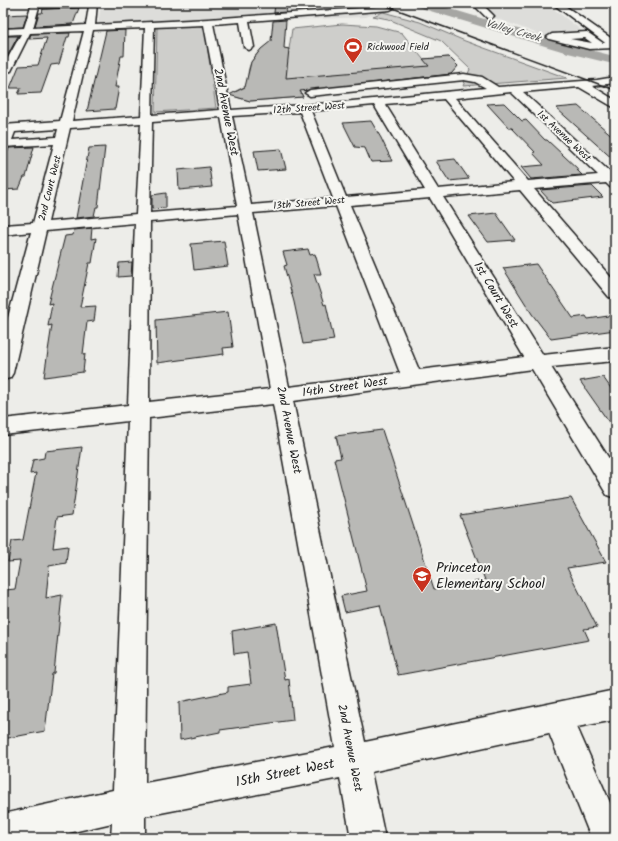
<svg xmlns="http://www.w3.org/2000/svg" width="618" height="841" font-family="Kalam,sans-serif">
<rect width="100%" height="100%" fill="#edede9"/>
<filter id="ink" filterUnits="userSpaceOnUse"><feTurbulence type="fractalNoise" baseFrequency=".025" numOctaves="2"/><feDisplacementMap in="SourceGraphic" scale="8" xChannelSelector="R" yChannelSelector="G"/><feConvolveMatrix kernelMatrix="1 2 1 2 8 2 1 2 1" color-interpolation-filters="sRGB"/></filter>
<g filter="url(#ink)">
<path fill="#ddddda" d="M101,3H359L380,11L366,17L220,23L98,25Z
M477,3H546L586,34L544,36L490,16Z"/>
<path fill="#cececb" stroke="#757574" d="M383,12L420,22L465,41L567,78L463,86L470,69L441,41L388,19L373,16Z
M204,24L216,108L155,112L157,27Z
M342,24L376,26L402,33L423,59L449,57L458,66L449,76L333,90L276,91L273,93L301,92L303,97L250,101L236,97L234,92L250,84C244,70 253,56 264,47L289,49L292,29Z"/>
<g fill="none" stroke-linecap="round" stroke-linejoin="round">
<path fill="#a6a6a3" fill-rule="evenodd" d="M412,3H431L578,47L614,56L615,61L609,63L568,53L414,6Z"/>
</g>
<path fill="#b9b9b6" stroke="#1c1c1c" d="M275,3L287,4L286,12L274,13Z
M79,8L73,24L35,26L39,13H42L43,9Z
M27,14L23,27L3,28V15Z
M286,20L284,48L289,49L286,78L429,66L423,59L449,57L458,66L451,74L300,91L303,97L250,101L229,95L245,87L251,62L261,49L271,41L273,21Z
M125,30L124,56H121L115,87H119L115,109L87,111L106,31Z
M70,33L69,37H67L59,64L51,65L41,93L18,94L21,88H10L19,66L38,65L47,38L29,39L31,34Z
M3,36H18L3,64Z
M504,103L522,121L526,120L545,140H547L579,170H577L582,175L531,179L521,167L544,165L533,153L535,152L512,128H509L487,104Z
M578,106L615,138V161L556,108Z
M371,121L381,138L392,161L371,162L365,148L355,147L343,123Z
M34,147L26,177H24L19,189L3,190V164L9,148Z
M105,147L98,207H96L94,216L76,218L89,148Z
M281,149L286,169L258,171L254,151Z
M455,159L469,179L449,181L436,161Z
M209,167L212,187L179,190L178,170Z
M592,186L603,197L552,203L540,190Z
M166,193V208L152,209V195Z
M496,213L515,240L488,242L469,216Z
M92,228L91,239L96,238L92,263H89L80,307L96,306L94,321L87,322L83,354H85L83,372L44,377L52,325L48,326L52,303L48,304L65,236L73,235L74,230Z
M224,241L228,266L194,270L191,244Z
M308,249L310,255L315,254L321,274H314L324,305L326,304L334,340L303,344L294,302L284,266L287,265L283,252Z
M132,262L131,276L118,277L119,263Z
M536,264L573,318L586,316L588,319L615,315V330L551,339L532,314L503,268Z
M228,312L233,347L223,348L224,354L157,363L156,320Z
M603,377L615,394V431L580,381Z
M382,430L434,589L485,580L460,515L571,498L606,562L567,568L597,627L584,629L589,640L398,675L380,605L345,612L341,596L367,591L334,459L341,458L336,436Z
M82,447L72,515L57,517L53,548L68,546L66,563L49,566L46,598L62,595L54,673L52,674L45,731L3,739V610L6,590L15,589L20,561L8,562L12,541L23,540L36,473L30,474L33,460L44,458L45,451Z
M276,623L285,680L289,679L293,720L220,730V732L180,740L179,702L228,692V687L251,684L247,652L234,654L232,631Z"/>
<g fill="none" stroke-linecap="round" stroke-linejoin="round">
<defs>
<path id="minor" d="M32,3H40V5L53,3H97L95,25L208,19L390,6L394,8L390,10L249,21L254,47L249,50L244,47L240,22L213,24L231,110L332,103L486,88L475,82L464,80L310,96L305,93L310,90L464,74L482,77L498,87L597,80L615,77V83L592,86L615,100V108L579,87L523,92L612,174H615V188L610,187L606,183L534,189L615,282V298L609,297L520,190L443,197L543,355L615,347V361L551,367L615,468V498L607,495L532,369L293,401L365,742L615,690V720L577,727L615,814V838H591L549,733L371,772L385,838H351L340,778L145,816V838H111L112,823L47,838H3V814L113,790L128,421L3,435V419L128,405L135,223L46,231L13,373L10,378L3,380V336L31,232L3,235V225L33,223L54,144L3,147V125L60,121L84,31L30,33L11,71L3,73V67L21,34L3,35V29L24,28ZM89,6L86,25L33,28L39,7L43,8ZM204,25L220,110L152,115L154,27ZM145,28L141,116L72,121L93,30ZM511,92L598,175L528,181L455,98ZM444,99L514,182L438,189L385,104ZM374,105L425,190L346,197L311,111ZM300,112L333,198L251,205L232,116ZM221,117L237,206L150,213L152,122ZM141,123L136,214L48,222L70,128ZM58,129L56,137L12,140L15,132ZM430,198L524,357L419,370L350,205ZM336,206L400,373L289,387L253,213ZM238,214L270,389L149,402L150,222ZM273,404L335,747L145,783L149,418Z
M472,3H481L494,16L490,19L487,18Z
M587,32L603,43L615,42V48L589,49L549,39L547,37L552,34ZM585,38L592,43L570,39Z"/>
<path id="major" d="M552,3H561L615,41V49L612,48Z
M615,78V84L608,83L607,81L608,79Z"/>
</defs>
<use href="#minor" stroke="#1c1c1c" stroke-width="3"/>
<use href="#major" stroke="#1c1c1c" stroke-width="3"/>
<use href="#minor" fill="#f6f6f2" fill-rule="evenodd"/>
<use href="#major" fill="#f6f6f2" fill-rule="evenodd"/>
<path stroke="#1c1c1c" stroke-width="1.5" d="M379,3L615,90"/>
</g>
</g>
<defs>
<symbol id="stadium-pin" viewBox="-11 -11 22 30"><path d="M0 17L-7.5 6A9.5 9.5 0 1 1 7.5 6Z" fill="#c8321e" stroke="#f6f6f2"/><path d="M0-5a6.5 5 0 1 0 0 10a6.5 5 0 1 0 0-10ZM-3.5-1.8h7v3.6h-7Z" fill="#fff"/></symbol>
<symbol id="school-pin" viewBox="-11 -11 22 30"><path d="M0 17L-7.5 6A9.5 9.5 0 1 1 7.5 6Z" fill="#c8321e" stroke="#f6f6f2"/><path d="M0-5L7-2L0 1L-7-2ZM-4 1L0 2.5L4 1V4Q0 6-4 4Z" fill="#fff"/></symbol>
</defs>
<g fill-rule="evenodd">
<use href="#stadium-pin" x="342" y="36" width="22" height="30"/>
<use href="#school-pin" x="411" y="565" width="22" height="30"/>
</g>
<g text-anchor="middle" dominant-baseline="central" stroke-width="4" stroke-linejoin="round" paint-order="stroke">
<g font-size="10" fill="#1c1c1c" stroke="#f6f6f2" text-anchor="start">
<text x="367" y="47">Rickwood Field</text>
</g>
<g font-size="10" fill="#1c1c1c" stroke="#f6f6f2">
<text transform="translate(309 108) rotate(-4)">12th Street West</text>
<text transform="translate(564 136) rotate(43)">1st Avenue West</text>
<text transform="translate(50 188) rotate(-76)">2nd Court West</text>
<text transform="translate(309 203) rotate(-5)">13th Street West</text>
</g>
<g font-size="11" font-style="italic" fill="#535352" stroke="#f6f6f2">
<text transform="translate(513 31) rotate(16)">Valley Creek</text>
</g>
<g font-size="12" fill="#1c1c1c" stroke="#f6f6f2">
<text transform="translate(226 112) rotate(79)">2nd Avenue West</text>
<text transform="translate(496 295) rotate(59)">1st Court West</text>
<text transform="translate(345 387) rotate(-8)">14th Street West</text>
<text transform="translate(289 430) rotate(79)">2nd Avenue West</text>
<text transform="translate(350 748) rotate(79)">2nd Avenue West</text>
</g>
<g font-size="14" fill="#1c1c1c" stroke="#f6f6f2" text-anchor="start">
<text x="436" y="568">Princeton<tspan x="436" dy="16">Elementary School</tspan></text>
</g>
<g font-size="14" fill="#1c1c1c" stroke="#f6f6f2">
<text transform="translate(285 773) rotate(-11)">15th Street West</text>
</g>
</g>
<rect width="618" height="841" fill="none" stroke="#f6f6f2" stroke-width="16"/>
<rect x="8" y="8" width="602" height="825" fill="none" stroke="#1c1c1c" stroke-width="1.5" filter="url(#ink)"/>
</svg>
